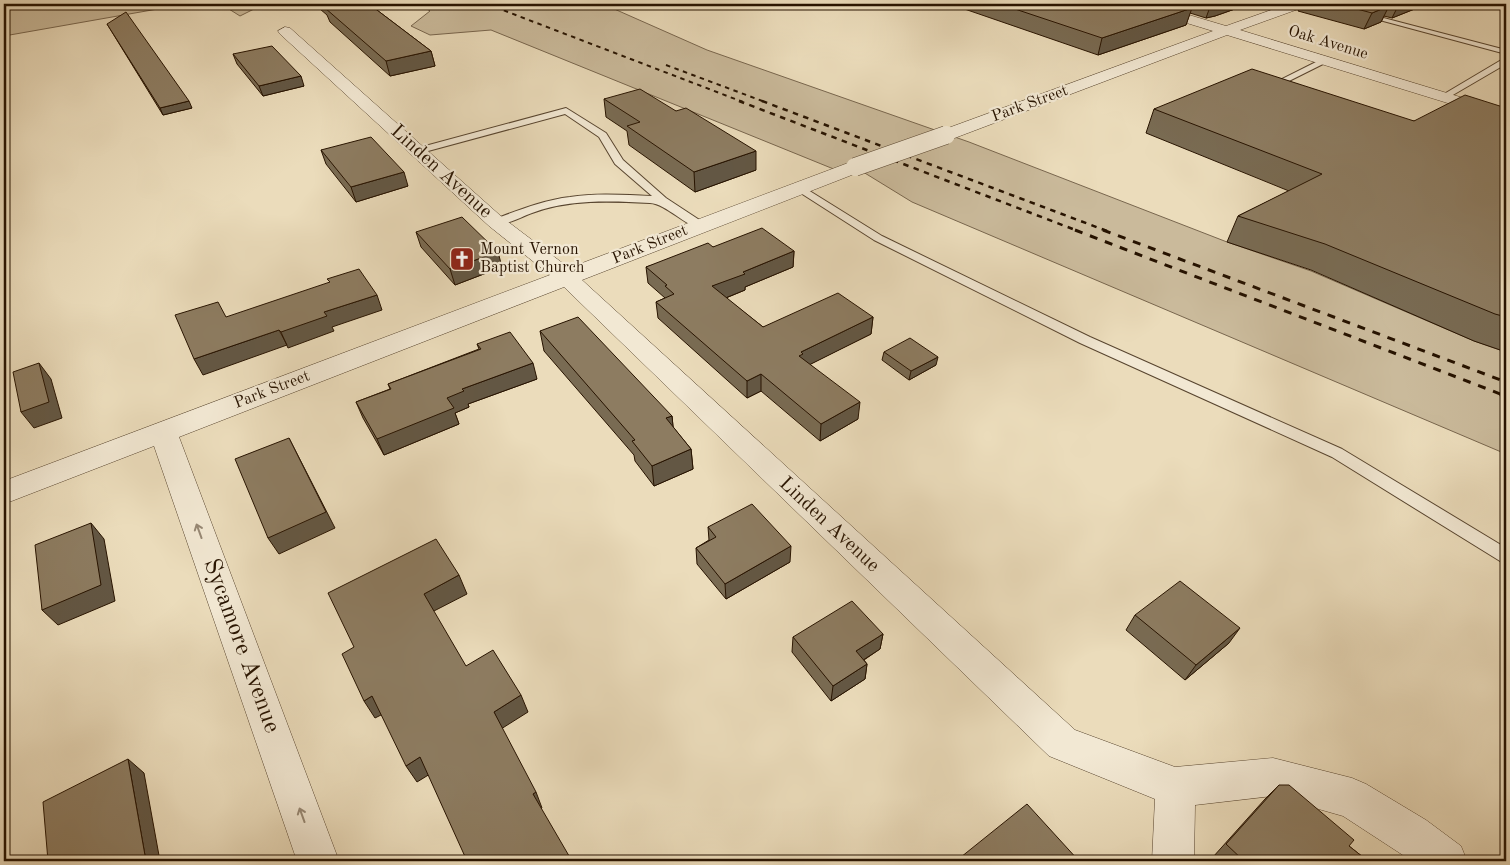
<svg xmlns="http://www.w3.org/2000/svg" width="1510" height="865" font-family="'Old Standard TT',serif">
<rect width="100%" height="100%" fill="#ebdcbb"/>
<filter id="stains"><feTurbulence type="fractalNoise" baseFrequency=".004" numOctaves="4"/><feColorMatrix values="0 0 0 0 .2 0 0 0 0 .09 0 0 0 0 .02 0 0 0 .5 -.17"/></filter>
<radialGradient id="worn" r=".72"><stop offset=".6" stop-color="#630" stop-opacity="0"/><stop offset="1" stop-color="#630" stop-opacity=".3"/></radialGradient>
<path fill="#caba9b" stroke="#78664e" d="M4,4H186L4,36Z
M221,4H264L240,16Z
M420,4H603L707,50L969,142L1227,242L1311,271L1474,341L1506,352V454L912,202L855,167L841,172L491,30L430,35L411,26L430,11Z"/>
<g fill="none" stroke-linecap="round" stroke-linejoin="round">
<defs>
<path id="lane" d="M1320,4H1330L1506,50V54Z
M1322,59L1329,61L1271,90L1264,88Z
M1503,59H1506V64L1446,99L1443,100L1439,97Z
M566,108L606,133L623,160L666,198L704,223L706,225L704,227C689,231 668,204 650,203C611,201 570,199 532,213C521,217 503,227 492,224L490,222L492,220C517,211 543,200 570,197C597,193 625,195 652,196L615,164L599,137L565,114L417,154L412,151L414,149Z
M800,185L882,236L1090,337L1342,449L1506,548V563L1500,561L1332,457L1080,343L874,240L796,190L795,188L796,186Z"/>
<path id="street" d="M1133,4H1152L1226,26L1288,4H1305L1304,7L1240,30L1506,111V121L1227,35L952,139L946,140L940,139L937,135L940,131L1213,31L1134,7Z
M285,27L290,28L503,218L569,268L848,163L855,161L862,163L864,167L862,171L582,280L1075,730L1175,767L1273,758L1352,778L1366,784L1426,820L1461,846L1467,861H1412L1343,816L1273,796L1195,805L1194,861H1152L1155,799L1049,756L564,287L179,437L339,861H297L154,446L4,504V481L550,275L489,226L280,34L278,31Z"/>
</defs>
<use href="#lane" stroke="#58452f" stroke-width="2"/>
<use href="#street" stroke="#58452f" stroke-width="1"/>
<use href="#lane" fill="#f2e8d3" fill-rule="evenodd"/>
<use href="#street" fill="#f2e8d3" fill-rule="evenodd"/>
<path stroke="#271300" stroke-width="2" stroke-dasharray="4.5 4.5" stroke-linecap="butt" d="M487,4L743,102
M666,65L765,102"/>
<path stroke="#271300" stroke-width="2.5" stroke-dasharray="5.5 5.5" stroke-linecap="butt" d="M739,101L1078,231
M762,101L1107,231"/>
<path stroke="#271300" stroke-width="3" stroke-dasharray="8 8" stroke-linecap="butt" d="M1075,230L1503,395
M1103,230L1506,382"/>
<path stroke="#271300" stroke-width="4" stroke-dasharray="9 9" stroke-linecap="butt" d="M1500,394L1506,396"/>
<defs>
<path id="street-bridge" d="M855,167L946,135"/>
</defs>
<use href="#street-bridge" stroke="#58452f" stroke-width="19" stroke-linecap="butt"/>
<use href="#street-bridge" stroke="#f2e8d3" stroke-width="18"/>
</g>
<path fill="#796b53" stroke="#271300" d="M319,4H369L431,51L435,66L390,76L330,22L327,15L320,9Z
M950,4H1249L1215,16L1206,18L1190,13L1186,25L1098,55Z
M1301,4H1427L1392,18L1384,16L1381,22L1364,29L1298,11Z
M107,24L192,108L163,115Z
M233,54L304,86L263,96L237,64Z
M604,99L676,111L756,170L695,192L629,145L627,131L606,117Z
M1506,108V352L1474,341L1311,270L1227,242L1238,216L1289,191L1146,133L1154,109L1414,121Z
M321,150L408,186L356,202L326,164Z
M416,232L502,267L455,285L421,247Z
M713,247L794,251L793,267L745,287V290L726,298L763,327L873,317L871,334L810,364L858,419L820,441L761,391L747,398L658,318L656,302L665,298L648,283L646,267Z
M540,331L672,416L673,427L691,449L693,469L654,486L635,461L634,455L544,351Z
M477,344L537,379L468,404L469,407L455,413L459,424L384,455L363,418L356,402L390,389L388,384L479,349Z
M884,352L936,365L909,380L882,360Z
M708,527L790,562L726,599L697,564L696,548L709,540Z
M1135,615L1229,643L1185,680L1126,630Z
M883,634L880,649L864,660L867,664L865,679L831,701L792,652L793,637Z
M1279,785L1349,846L1368,861H1218L1213,857L1265,799Z
M961,857L1079,861H959Z"/>
<path fill="#635744" stroke="#271300" d="M1211,4H1249L1215,16L1206,18Z
M1399,4H1427L1392,18Z
M1389,6L1381,22L1364,29L1372,13Z
M1192,8L1186,25L1098,55L1102,38Z
M431,51L435,66L390,76L386,61Z
M301,76L304,86L263,96L259,86Z
M189,101L192,108L163,115L160,108Z
M756,151V170L695,192L694,172Z
M404,172L408,186L356,202L351,187Z
M794,251L793,267L745,287V290L713,303L712,286L743,272Z
M498,252L502,267L455,285L450,269Z
M377,295L382,310L332,327L334,331L288,348L281,332L324,312Z
M873,317L871,334L803,368L799,356L801,352Z
M279,330L287,345L203,375L194,359Z
M938,357L936,365L909,380L911,371Z
M39,363L51,379L62,418L34,428L21,412Z
M533,363L537,379L468,404L469,407L455,413L459,424L384,455L377,439L462,389Z
M761,374V391L747,398V381Z
M860,402L858,419L820,441L821,424Z
M672,416L674,436L666,418Z
M289,438L335,528L279,554L268,538Z
M691,449L693,469L654,486L652,466Z
M91,523L104,539L115,601L58,625L42,610Z
M791,546L790,562L726,599L725,584Z
M459,575L467,594L432,612L424,594Z
M1240,628L1229,643L1185,680L1196,665Z
M883,634L880,649L854,666L856,651Z
M867,664L865,679L831,701L833,686Z
M521,695L528,712L501,729L494,712Z
M372,696L383,714L375,718L364,701Z
M420,757L430,774L417,782L406,766Z
M128,759L144,773L160,861H146Z
M536,792L542,808L540,810L533,794Z"/>
<path fill="#8d7c61" stroke="#271300" d="M325,4H369L431,51L386,61L325,8L330,7Z
M1000,4H1176L1192,8L1102,38Z
M1338,4H1381L1389,6L1372,13Z
M126,12L189,101L160,108L107,24Z
M272,46L301,76L259,86L233,54Z
M1252,69L1414,121L1465,95L1506,108V317L1495,314L1325,244L1238,216L1322,174L1154,109Z
M640,89L676,111L686,108L756,151L694,172L627,126L640,122L604,99Z
M371,137L404,172L351,187L321,150Z
M462,217L498,252L450,269L416,232Z
M762,228L794,251L743,272L745,274L712,286L763,327L838,293L873,317L801,352L803,354L799,356L860,402L821,424L761,374L747,381L656,302L674,294L665,286L667,285L646,267L708,243L713,247Z
M359,269L377,295L324,312L327,316L281,332L279,330L194,359L175,315L218,302L226,317L330,282L327,279Z
M578,317L672,416L666,418L691,449L652,466L632,441L635,440L540,331Z
M510,332L533,363L462,389L464,391L447,398L454,408L377,439L356,402L391,389L388,384L481,349L477,344Z
M910,338L938,357L911,371L884,352Z
M39,363L49,402L21,412L13,372Z
M289,438L326,512L268,538L235,459Z
M752,504L791,546L725,584L696,548L716,537L708,527Z
M91,523L101,585L42,610L35,545Z
M436,539L459,575L424,594L466,666L493,650L521,695L494,712L536,792L533,794L572,861H467L420,757L406,766L372,696L364,701L342,654L354,647L328,593Z
M1180,581L1240,628L1196,665L1135,615Z
M852,601L883,634L856,651L867,664L833,686L793,637Z
M128,759L146,861H48L43,802Z
M1279,785H1289L1354,840L1349,846L1368,861H1244L1226,844Z
M1027,804L1079,861H964L961,857Z"/>
<defs><path id="oneway-shaft" d="M-6 0H5M1.5-3L5.5 0L1.5 3" fill="none" stroke-width="1.6" stroke-linecap="round" stroke-linejoin="round" transform="scale(1.25)"/></defs>
<g stroke="#978874">
<use href="#oneway-shaft" transform="translate(199 531) rotate(-110)"/>
<use href="#oneway-shaft" transform="translate(302 815) rotate(-110)"/>
</g>
<defs>
<symbol id="church-square" viewBox="-11 -11 22 22"><rect x="-9" y="-9" width="18" height="18" rx="4" fill="#8f2418" stroke="#f2e8d3"/><path d="M-1.2-6h2.4v3.5h3.3v2.4h-3.3V6h-2.4V-.1h-3.3v-2.4h3.3Z" fill="#fff"/></symbol>
</defs>
<g fill-rule="evenodd">
<use href="#church-square" x="448" y="245" width="28" height="28"/>
</g>
<g text-anchor="middle" dominant-baseline="central" stroke-width="4.5" stroke-linejoin="round" paint-order="stroke">
<g font-size="16" fill="#271300" stroke="#f2e8d3">
<text transform="translate(1328 43) rotate(17)">Oak Avenue</text>
<text transform="translate(1030 104) rotate(-20)">Park Street</text>
<text transform="translate(650 245) rotate(-22)">Park Street</text>
<text transform="translate(272 390) rotate(-21)">Park Street</text>
</g>
<g font-size="16" fill="#271300" stroke="#f2e8d3" text-anchor="start">
<text x="480" y="250">Mount Vernon<tspan x="480" dy="18">Baptist Church</tspan></text>
</g>
<g font-size="20" fill="#271300" stroke="#f2e8d3">
<text transform="translate(441 172) rotate(42)">Linden Avenue</text>
<text transform="translate(829 525) rotate(43)">Linden Avenue</text>
</g>
<g font-size="24" fill="#271300" stroke="#f2e8d3">
<text transform="translate(241 646) rotate(70)">Sycamore Avenue</text>
</g>
</g>
<rect width="1510" height="865" fill="none" stroke="#ebdcbb" stroke-width="20"/>
<rect x="5" y="5" width="1500" height="855" fill="none" stroke="#271300" stroke-width="2.5"/>
<rect x="10" y="10" width="1490" height="845" fill="none" stroke="#271300"/>
<rect width="100%" height="100%" filter="url(#stains)"/>
<rect width="100%" height="100%" fill="url(#worn)"/>
</svg>
